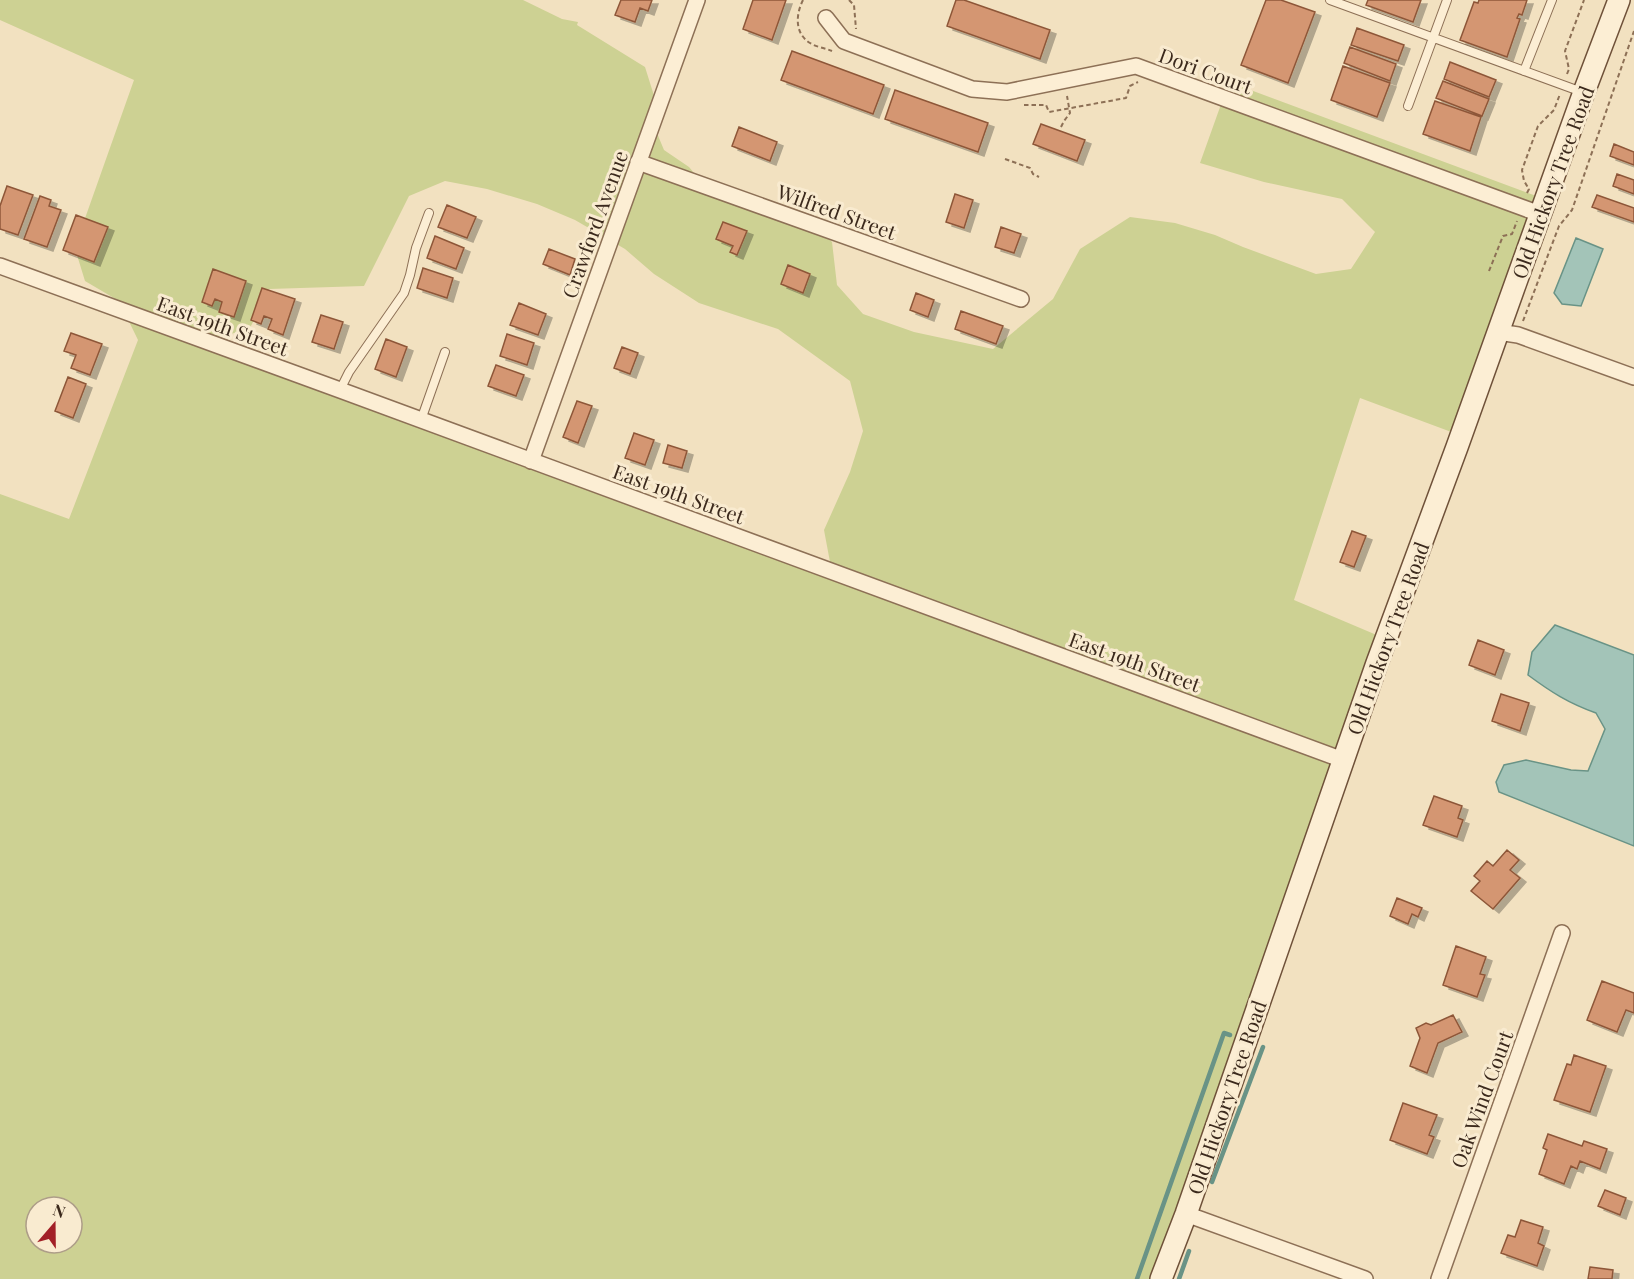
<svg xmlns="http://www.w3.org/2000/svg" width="1634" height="1279" font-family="'Playfair Display',serif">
<defs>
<filter id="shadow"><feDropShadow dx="6" dy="4" stdDeviation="0" flood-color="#0004"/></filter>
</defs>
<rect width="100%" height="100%" fill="#f2e1c0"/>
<path fill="#cdd193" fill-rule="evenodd" d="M0,0H523L562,19L578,22L577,25L645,67L656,102L654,126L664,150L689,167L704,185L806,216L832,242L837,285L863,314L914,332L993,349L1053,299L1080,249L1130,217L1175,223L1215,235L1243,247L1316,274L1351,269L1375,232L1342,199L1264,182L1200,163L1229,82L1539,197L1454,433L1360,398L1294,600L1379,636L1153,1279H0V494L69,519L138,340L119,301L85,281L77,255L83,224L134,80L0,20ZM445,181L487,189L537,204L575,220L625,249L654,274L699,303L778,329L850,381L863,431L850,472L824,530L830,562L215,337L249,330L269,289L364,286L409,196ZM36,1207H72V1243H36Z"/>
<path fill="#a3c4b8" stroke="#699386" stroke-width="1.5" d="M1576,238L1603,249L1581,306L1562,304L1554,293Z
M1555,625L1634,655V846L1499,792L1496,782L1504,765L1526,760L1571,770L1588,771L1605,729L1596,713C1568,703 1551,692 1528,675L1532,652Z"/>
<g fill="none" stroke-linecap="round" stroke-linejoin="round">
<path stroke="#699386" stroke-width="4.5" d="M1212,1182L1263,1047
M1137,1279L1224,1033L1230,1035
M1179,1279L1189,1251"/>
</g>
<path fill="#d49672" stroke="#8e5739" stroke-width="1.5" filter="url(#shadow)" d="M621,0H652L648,11L640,8L635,22L615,15Z
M753,0H786L772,40L743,29Z
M956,0H964L1050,30L1040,59L947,26Z
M1266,0H1281L1315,12L1288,83L1241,65Z
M1368,0H1421L1413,22L1366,5Z
M1479,0H1527L1522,15L1519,14L1517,18L1520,19L1507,57L1460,40L1474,2L1478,3Z
M1357,28L1404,45L1398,61L1351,45Z
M1350,47L1396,64L1390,81L1344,63Z
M792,51L884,85L873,114L781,80Z
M1450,62L1496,80L1489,97L1444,79Z
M1343,66L1390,83L1377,117L1331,100Z
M1443,81L1489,99L1482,116L1436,98Z
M895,90L988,123L978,152L885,119Z
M1435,101L1481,117L1470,151L1423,134Z
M1041,124L1085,140L1077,161L1033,144Z
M739,127L777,142L770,161L732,146Z
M1614,144L1634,152V165L1610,156Z
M1617,174L1634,180V194L1613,186Z
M7,186L33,195L18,235L0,229V206Z
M955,194L973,200L964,228L946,222Z
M1597,195L1634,208V222L1592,207Z
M40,196L51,200L49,206L61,210L47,247L24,239Z
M447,205L476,217L467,238L438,227Z
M76,215L108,227L94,262L63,250Z
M723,222L747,231L737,255L730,252L733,246L716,239Z
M1001,227L1021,234L1014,253L995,247Z
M435,236L464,248L456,269L427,258Z
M549,249L575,259L570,275L543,264Z
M788,265L810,274L803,293L781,284Z
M423,268L453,278L447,298L417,288Z
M213,269L246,281L234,317L219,312L222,302L215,299L212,306L202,302Z
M262,288L295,299L283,335L268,329L272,319L264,316L261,324L251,320Z
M916,293L934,300L928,317L910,310Z
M519,303L546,314L538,335L510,325Z
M961,311L1003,326L996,344L955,329Z
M321,315L343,322L334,349L312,342Z
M71,333L102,344L90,375L71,368L76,355L64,351Z
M507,334L534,343L527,365L500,356Z
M386,339L407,347L396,377L375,369Z
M622,347L638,353L630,374L614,368Z
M496,365L524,375L516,396L488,386Z
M68,377L86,384L73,418L55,411Z
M577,401L592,406L578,443L563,437Z
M634,433L654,440L645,465L625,458Z
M668,445L687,451L682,468L663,463Z
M1352,531L1366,536L1354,567L1340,562Z
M1478,640L1504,650L1495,675L1469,665Z
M1501,694L1529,703L1520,731L1492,721Z
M1434,796L1462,806L1458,818L1463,820L1457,837L1423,825Z
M1507,850L1519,860L1510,870L1520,878L1493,909L1471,891L1480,881L1474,876L1487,861L1493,866Z
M1397,898L1422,908L1418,917L1412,914L1408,924L1390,916Z
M1456,946L1486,957L1480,974L1485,975L1477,997L1443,985Z
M1602,981L1634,993V1013L1626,1010L1617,1032L1587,1020Z
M1453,1015L1462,1032L1438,1043L1427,1073L1410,1066L1420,1038L1416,1028L1426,1023L1431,1025Z
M1574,1055L1606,1066L1590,1112L1554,1100L1567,1064L1571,1065Z
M1403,1103L1437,1115L1429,1135L1434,1137L1427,1154L1390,1140Z
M1548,1134L1582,1146L1584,1141L1607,1149L1600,1169L1580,1161L1577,1169L1571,1166L1564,1184L1539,1174L1547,1150L1543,1148Z
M1605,1190L1626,1198L1620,1215L1598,1206Z
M1521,1220L1543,1227L1538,1243L1544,1246L1537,1266L1501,1253L1508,1235L1515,1237Z
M1590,1267L1613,1270L1612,1279H1588Z"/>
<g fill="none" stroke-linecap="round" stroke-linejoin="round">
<defs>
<path id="lane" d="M1330,0L1582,92
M1524,71L1552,0
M1408,106L1447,0
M340,390L349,372L404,293L410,275L416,248L429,213
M421,420L445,352"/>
<path id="street" d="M826,18L844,41L972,89L1007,92L1136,66L1540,214
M638,162L1021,299
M0,266L340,390L1343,760
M1498,332L1518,335L1634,377
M531,461L697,0
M1186,1214L1365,1279
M1439,1279L1562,933"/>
<path id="secondary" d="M1161,1279L1186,1214L1377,663L1457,447L1584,92L1619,0"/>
</defs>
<use href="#lane" stroke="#8d7056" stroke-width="10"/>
<use href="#street" stroke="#8d7056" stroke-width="18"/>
<use href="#secondary" stroke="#6f5139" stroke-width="24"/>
<path stroke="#8d7056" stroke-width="2" stroke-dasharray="4.5 3" stroke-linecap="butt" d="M803,0C796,14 794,33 810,43C816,47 825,48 832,51
M849,0L854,5L856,29
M1567,74L1569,69L1565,51L1584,0
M1024,105H1046L1049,112L1126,98L1130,86L1138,82
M1061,127L1064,121L1070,113L1067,96
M1005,159L1030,168L1033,174L1039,177
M1527,193L1529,189L1524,181L1522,170L1538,126L1554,110L1560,94
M1489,271L1503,236L1512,234L1517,221
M1523,321L1559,226L1572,210L1634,31"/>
<use href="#lane" stroke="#fceed4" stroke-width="8"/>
<use href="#street" stroke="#fceed4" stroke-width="15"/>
<use href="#secondary" stroke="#fceed4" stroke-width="21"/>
</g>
<g text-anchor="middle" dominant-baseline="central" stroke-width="6" stroke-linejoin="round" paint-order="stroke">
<g font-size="20" fill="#3b291c" stroke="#f9ebd0">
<text transform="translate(1206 70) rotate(20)">Dori Court</text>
<text transform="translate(1552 182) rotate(-70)">Old Hickory Tree Road</text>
<text transform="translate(837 211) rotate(20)">Wilfred Street</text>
<text transform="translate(594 224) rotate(-70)">Crawford Avenue</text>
<text transform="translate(223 325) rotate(20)">East 19th Street</text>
<text transform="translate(679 493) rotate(20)">East 19th Street</text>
<text transform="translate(1387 638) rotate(-70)">Old Hickory Tree Road</text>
<text transform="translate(1135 661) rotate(20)">East 19th Street</text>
<text transform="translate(1226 1097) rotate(-71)">Old Hickory Tree Road</text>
<text transform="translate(1481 1099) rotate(-70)">Oak Wind Court</text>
</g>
</g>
<g transform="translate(54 1225) rotate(20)"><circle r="28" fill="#f9ebd0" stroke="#ad9d88" stroke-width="1.5"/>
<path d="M0-4.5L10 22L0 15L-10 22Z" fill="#a22027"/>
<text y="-9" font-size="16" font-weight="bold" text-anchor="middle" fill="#3b291c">N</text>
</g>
</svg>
